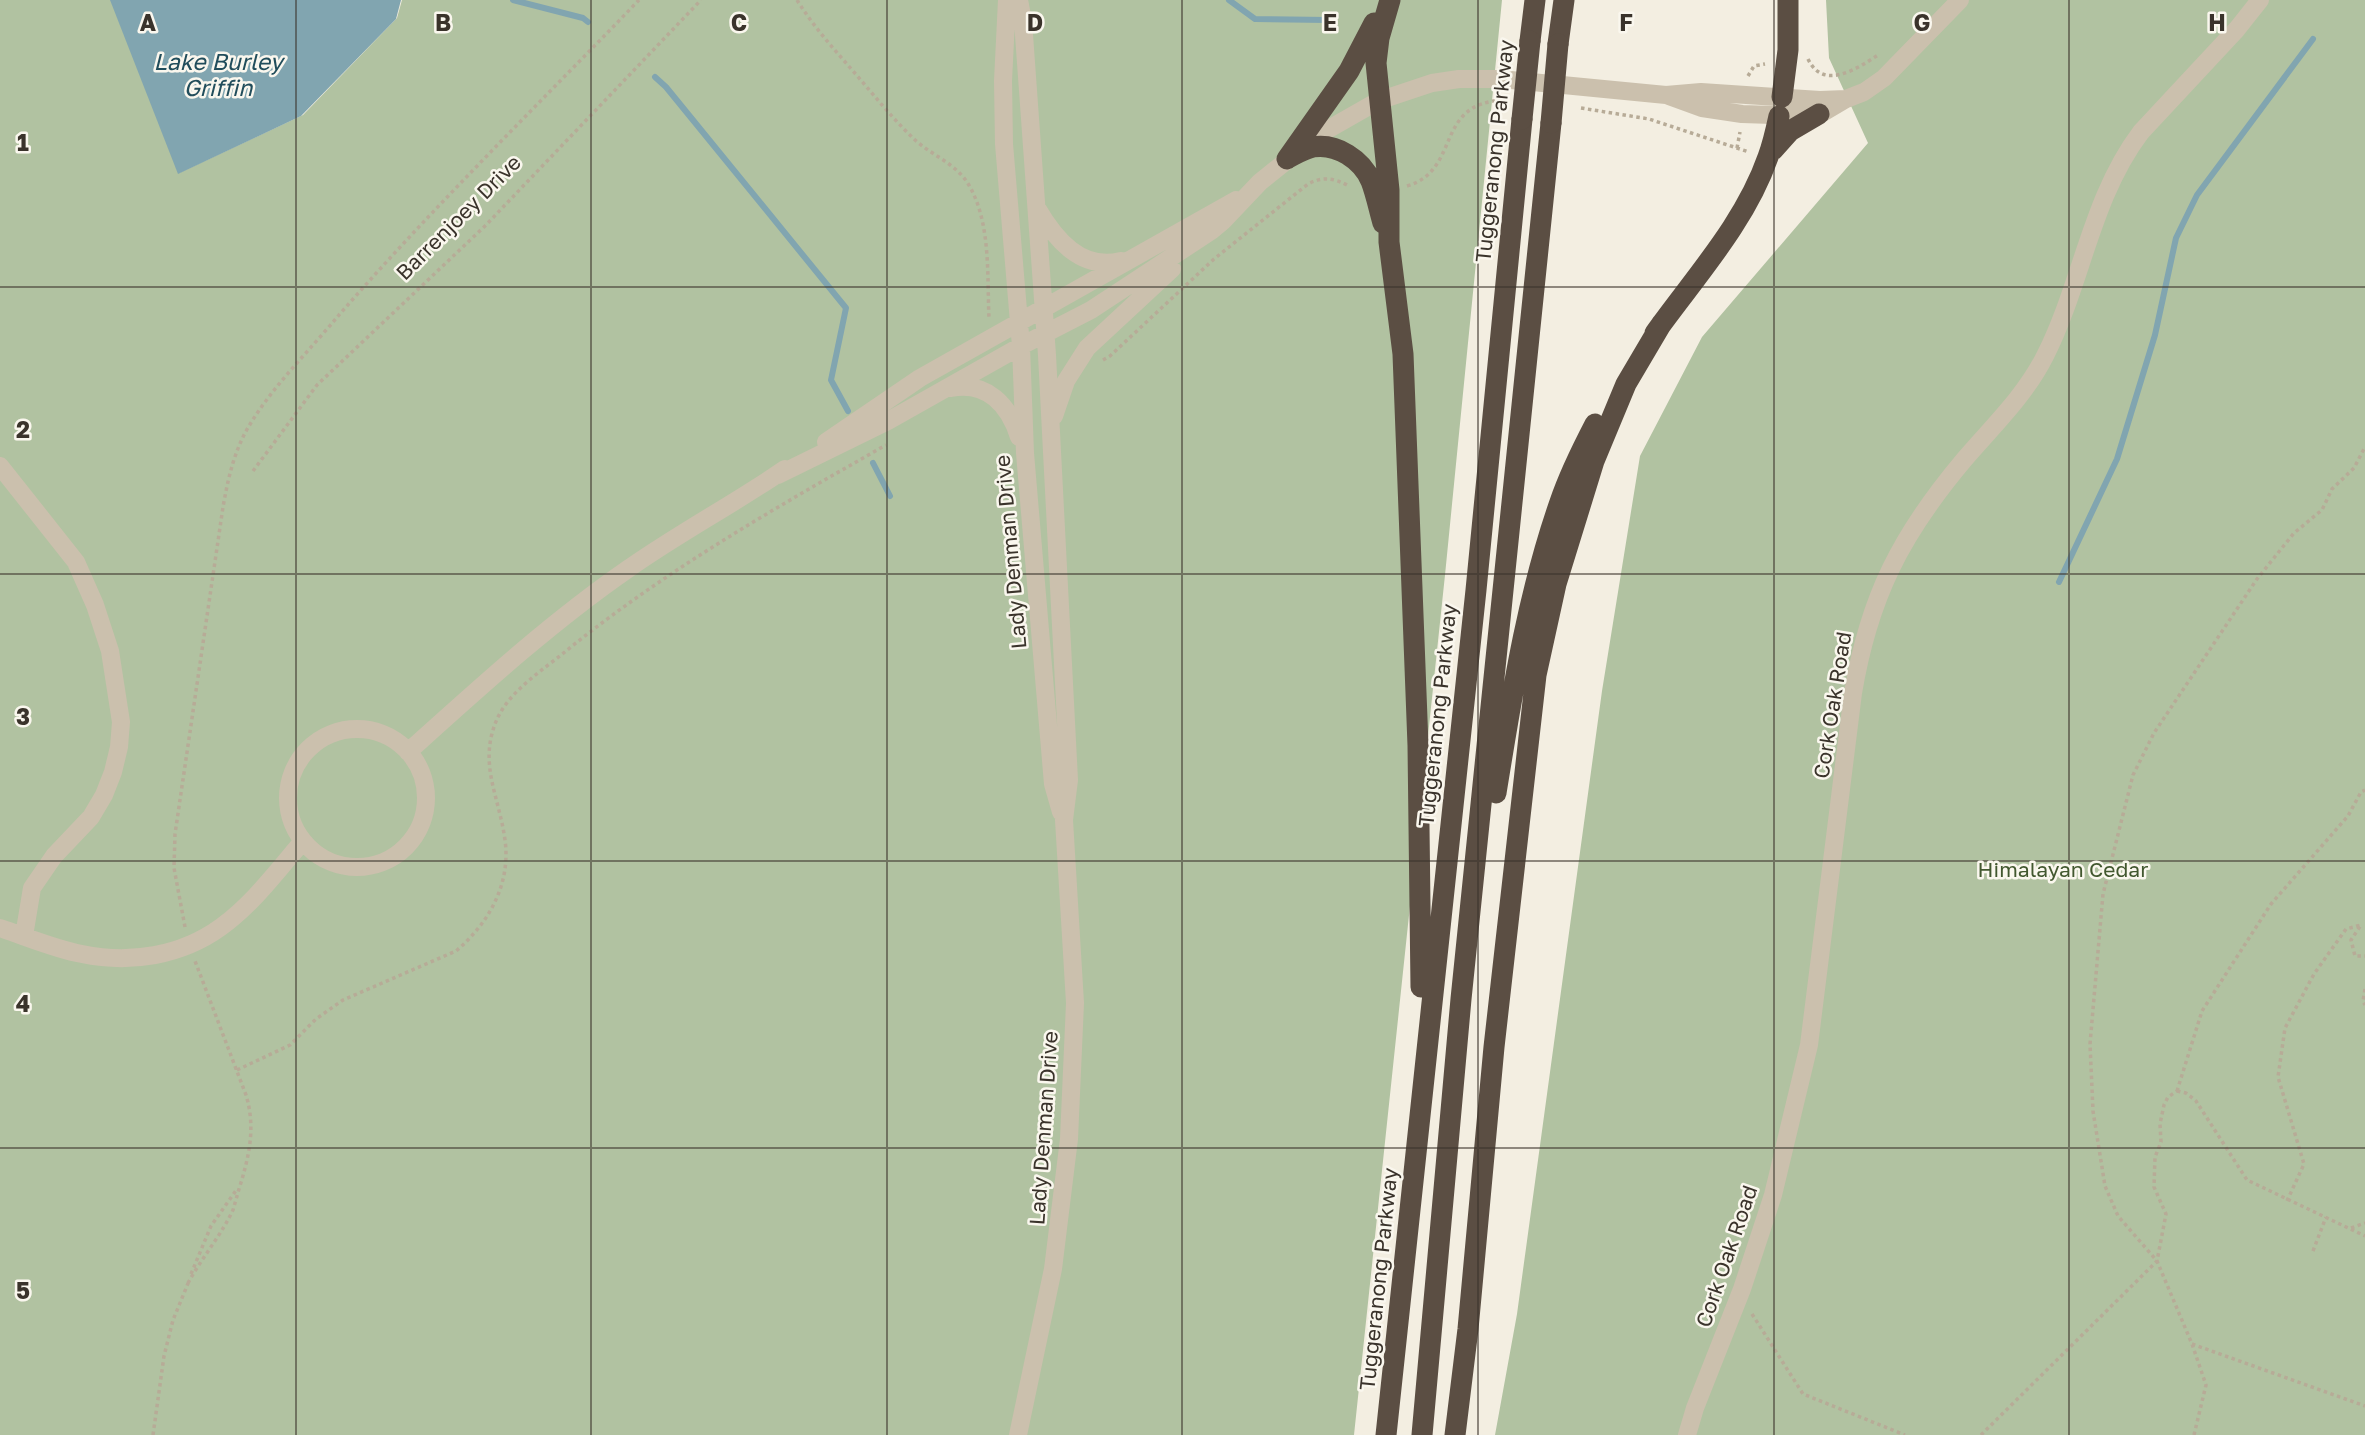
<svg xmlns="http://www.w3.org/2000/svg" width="2365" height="1435" font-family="'Golos Text',sans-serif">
<rect width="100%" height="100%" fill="#f3eee1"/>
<path fill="#b1c2a1" d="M0,0H112L179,173L303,115L397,18L402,0H1502L1445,575L1354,1435H0Z
M1826,0H2365V1435H1495L1517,1314L1602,691L1640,456L1702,337L1868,143L1829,58Z"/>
<path fill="#81a5b0" d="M110,0H401L396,19L301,116L178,174Z"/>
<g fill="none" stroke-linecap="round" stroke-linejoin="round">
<path stroke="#81a5b0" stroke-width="6" d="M513,0L583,18L588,22
M1229,0L1255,19L1328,20
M655,77L666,87L846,308L831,380L848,411
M873,463L890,496
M2059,582L2117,459L2155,335L2176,238L2197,195L2313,39"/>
<path stroke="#b7ab97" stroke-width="3.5" stroke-dasharray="3.5 3.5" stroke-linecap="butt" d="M797,0C813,26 833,48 853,71C873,94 892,118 914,139C932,156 958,164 970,187C991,225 987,276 989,318
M1808,59C1823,91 1857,69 1878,55
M1748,76L1754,66L1765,64
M1581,108L1649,119L1749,152
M1737,148L1740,132
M1407,186C1462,170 1433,103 1504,100
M1103,360L1110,356L1214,259L1308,184C1323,176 1334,178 1349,186
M253,471L317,385L485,226L701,0
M185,927L174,868L175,834L223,507C228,479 234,451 249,426C272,387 310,350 339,315C434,206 539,104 639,0
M2365,989L2363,1001L2365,1005
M237,1070L290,1045L316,1019L343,1000L456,951C489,923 511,884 505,840C499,795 477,762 498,717C512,689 543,670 566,651C666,570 775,508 886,445
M2177,1091L2202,1011L2271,904L2348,816L2361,792L2365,790
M2177,1091L2186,1093L2196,1101L2247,1180L2365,1236
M2287,1201L2304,1164L2278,1077L2285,1028L2314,974L2346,929L2361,925L2351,940L2355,956H2365
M2351,1228L2365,1223
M2313,1251L2326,1217
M191,1274L211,1226L237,1189
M188,1283C201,1259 222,1234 233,1210C235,1203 237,1196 239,1189C249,1157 256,1128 246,1095L195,961
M1752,1314L1803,1394L1905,1435
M2192,1344L2365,1406
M153,1435L164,1356L173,1320L189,1281
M1981,1435L2157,1261L2166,1214L2154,1187L2155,1157L2161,1142L2160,1124L2164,1105L2168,1097L2177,1091
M2194,1435L2206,1385L2192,1344L2157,1261L2118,1216L2105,1186L2093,1111L2090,1044L2103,894L2133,775L2154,733L2257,579L2294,533L2322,510L2332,489L2354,468L2365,447"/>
<path stroke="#cbc0ad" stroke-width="18" d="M1007,0L1003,81L1004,144L1021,346L1025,453L1053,784L1061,812
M1669,96L1702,108L1742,114L1801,116L1824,112L1846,99L1864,92L1884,78L1960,0
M1037,208C1055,239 1081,271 1121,261
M951,388C987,381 1009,405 1019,437
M1054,416L1066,381L1087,348L1172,269
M826,442L920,378L1236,200
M0,466L76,562L95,605L110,651L121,722L119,747L113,772L104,795L91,817L54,856L32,888L24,936
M778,475L888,421L1021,346L1091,310L1211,231L1223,221L1260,182L1320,134L1378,101L1432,83L1459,79H1501L1666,95L1701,92L1820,100L1846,99
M288 798a69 69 0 1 1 138 0a69 69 0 1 1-138 0Z
M408,752C479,688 550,623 628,569C679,533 734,504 785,469
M0,928C27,937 55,949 82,954C130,964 181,956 221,927C253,904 278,870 303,841
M1018,1435L1053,1269L1069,1139L1075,1003L1064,820L1069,780L1047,355L1023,21L1019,0
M1687,1435L1695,1408L1742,1289L1773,1195L1809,1045L1853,693C1869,597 1901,535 1963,461C1992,427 2025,396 2045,356C2082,283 2091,198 2141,132L2237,29L2260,0"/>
<path stroke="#5b4e43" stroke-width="21" d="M1390,0L1379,38L1376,63L1389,190V242L1403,354L1418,745L1421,987
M1530,41L1535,0
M1558,44L1564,0
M1782,97L1788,50V0
M1773,150L1790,131L1819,114
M1288,158C1296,154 1304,149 1313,147C1337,143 1362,160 1371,181C1376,194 1379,209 1383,223
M1287,159L1349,71L1374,23
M1655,333C1695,277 1745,223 1768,157C1773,144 1776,130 1779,116
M1496,793C1512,695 1527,596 1560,502C1569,475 1582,449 1595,424
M1386,1435L1476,590L1522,119
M1422,1435L1461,999L1551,123
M1455,1435L1468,1329L1494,1047L1536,675L1556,584L1594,461L1626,384L1662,323"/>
<path stroke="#5b4e43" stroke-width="21" d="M1522,119L1530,41
M1551,123L1558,44"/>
</g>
<path fill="none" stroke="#3a332b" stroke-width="2" stroke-opacity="0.55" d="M296,0V1435M591,0V1435M887,0V1435M1182,0V1435M1478,0V1435M1774,0V1435M2069,0V1435M0,287H2365M0,574H2365M0,861H2365M0,1148H2365"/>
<g text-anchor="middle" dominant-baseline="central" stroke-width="5" stroke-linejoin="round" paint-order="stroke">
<g font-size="21" fill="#3a332b" stroke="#faf7ee">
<text transform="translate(1494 151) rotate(-84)">Tuggeranong Parkway</text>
<text transform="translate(458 217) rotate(-45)">Barrenjoey Drive</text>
<text transform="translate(1010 552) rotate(-95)">Lady Denman Drive</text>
<text transform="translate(1832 705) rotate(-81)">Cork Oak Road</text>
<text transform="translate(1437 715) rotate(-84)">Tuggeranong Parkway</text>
<text transform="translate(1043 1128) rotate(-86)">Lady Denman Drive</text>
<text transform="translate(1726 1256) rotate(-71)">Cork Oak Road</text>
<text transform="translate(1378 1279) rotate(-84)">Tuggeranong Parkway</text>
</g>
<g font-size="21" fill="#42582f" stroke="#faf7ee">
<text x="2063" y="869">Himalayan Cedar</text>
</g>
<g font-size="23" font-style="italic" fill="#214d5b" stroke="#faf7ee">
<text x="218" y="61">Lake Burley<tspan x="218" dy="26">Griffin</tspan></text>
</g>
</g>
<g font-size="23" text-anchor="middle" font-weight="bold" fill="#3a332b" stroke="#faf7ee" stroke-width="5" stroke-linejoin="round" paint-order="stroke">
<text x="148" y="31">A</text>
<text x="443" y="31">B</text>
<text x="739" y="31">C</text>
<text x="1035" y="31">D</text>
<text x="1330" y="31">E</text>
<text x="1626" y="31">F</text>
<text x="1922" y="31">G</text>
<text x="2217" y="31">H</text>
<text x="23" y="151">1</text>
<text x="23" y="438">2</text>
<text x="23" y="725">3</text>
<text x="23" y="1012">4</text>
<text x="23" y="1299">5</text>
</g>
</svg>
